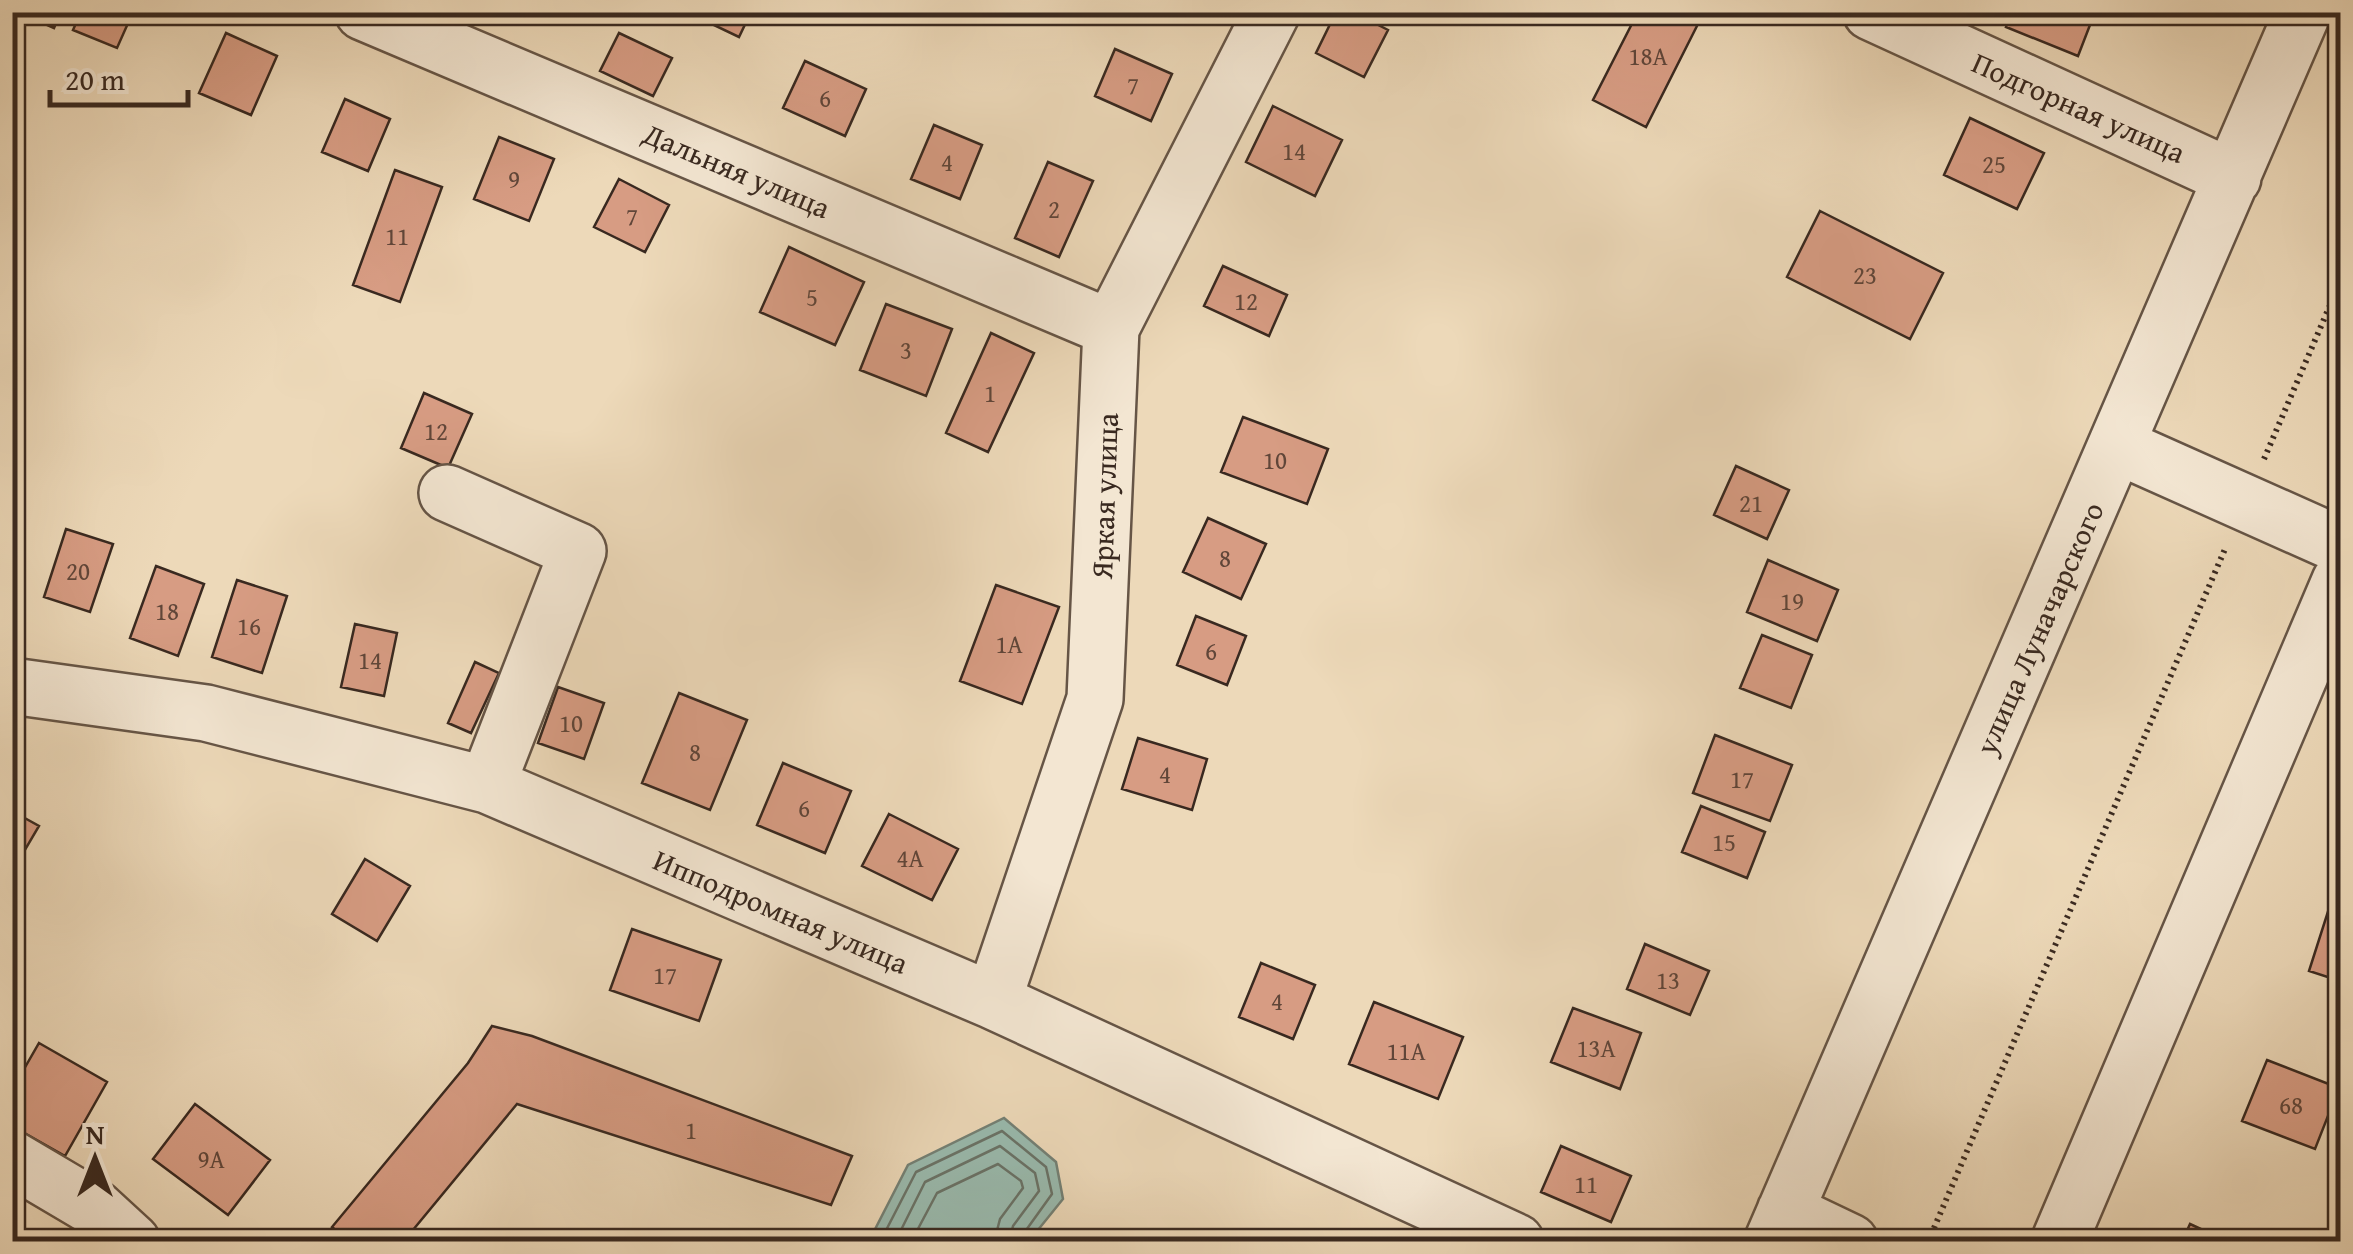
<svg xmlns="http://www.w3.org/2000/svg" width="2353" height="1254" font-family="'Gentium Book Plus',serif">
<rect width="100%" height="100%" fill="#edd9b9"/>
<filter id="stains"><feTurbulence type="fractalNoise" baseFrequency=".002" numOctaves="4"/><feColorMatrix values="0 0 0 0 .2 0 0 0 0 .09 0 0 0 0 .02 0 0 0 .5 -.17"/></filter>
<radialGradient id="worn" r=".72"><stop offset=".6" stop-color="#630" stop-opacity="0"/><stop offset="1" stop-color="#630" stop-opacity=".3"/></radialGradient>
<path fill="#99baae" stroke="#738075" stroke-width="2.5" d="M1004,1118L1056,1162L1063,1199L1029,1241H869L908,1165Z"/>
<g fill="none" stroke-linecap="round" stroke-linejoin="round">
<path stroke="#697267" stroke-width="2.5" d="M880,1242L916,1172L1002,1131L1046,1167L1052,1194L1024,1233L1022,1242
M895,1242L925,1182L1000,1146L1035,1173L1039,1191L1013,1226L1009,1242
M911,1242L937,1193L998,1164L1021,1181L1023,1188L1000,1219L994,1242"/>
</g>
<path fill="#d79c83" stroke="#392920" stroke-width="2.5" d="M18,12H61L54,28Z
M81,12H133L117,48L73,30Z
M702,12H751L739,37L699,18Z
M1336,12H1353L1388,30L1364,77L1316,53Z
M1638,12H1704L1646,127L1593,100Z
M2012,12H2095L2078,56L2006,27Z
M226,33L277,56L251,115L199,93Z
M619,33L672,58L653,96L600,71Z
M1115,49L1172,74L1151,121L1095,96Z
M805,61L866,89L845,136L783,108Z
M345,99L390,119L368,171L322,152Z
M1273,106L1342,140L1315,196L1246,162Z
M1970,118L2044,153L2017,209L1944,175Z
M934,125L982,145L960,199L911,179Z
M499,137L554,159L529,221L474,199Z
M1048,162L1093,181L1059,257L1015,238Z
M395,170L442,187L400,302L353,285Z
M619,179L669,205L645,252L594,227Z
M1820,211L1943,273L1910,339L1787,277Z
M789,247L864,282L835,345L760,312Z
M1223,266L1287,295L1269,336L1204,306Z
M886,304L952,329L926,396L860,370Z
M991,333L1034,353L988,452L946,433Z
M424,393L472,414L448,468L401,448Z
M1243,417L1328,449L1307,504L1221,472Z
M1736,466L1789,490L1767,539L1714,515Z
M1208,518L1266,544L1241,599L1183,572Z
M66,529L113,544L90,612L44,597Z
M1768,560L1838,590L1817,641L1747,612Z
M156,566L204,584L178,656L130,638Z
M237,580L287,596L262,673L212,657Z
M996,585L1059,607L1022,704L960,681Z
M1196,616L1246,636L1227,685L1177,665Z
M355,624L397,633L384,696L341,687Z
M1762,635L1812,655L1791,708L1740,688Z
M475,662L499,673L471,733L448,723Z
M558,687L604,703L584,759L538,743Z
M679,693L747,720L710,810L642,783Z
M1715,735L1792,765L1770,821L1693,793Z
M1138,738L1207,759L1192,810L1122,789Z
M783,763L851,791L825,853L757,825Z
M1701,806L1765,832L1747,878L1682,852Z
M12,811L39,826L12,872Z
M889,814L958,849L932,900L862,866Z
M365,859L410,886L377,941L332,914Z
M2332,899L2340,901V981L2309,971Z
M632,929L721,960L699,1021L610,990Z
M1645,944L1709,971L1690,1015L1627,989Z
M1261,963L1315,985L1293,1039L1239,1017Z
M1374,1002L1463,1037L1438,1099L1349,1064Z
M1573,1008L1641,1033L1620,1089L1551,1062Z
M492,1026L532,1036L852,1156L831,1205L517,1104L403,1242H349L332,1227L468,1063Z
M39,1043L107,1082L65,1156L12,1126V1090Z
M2267,1060L2339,1088L2315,1149L2242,1121Z
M195,1104L270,1160L228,1215L153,1159Z
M1561,1146L1631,1176L1611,1222L1541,1192Z
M2190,1224L2229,1242H2182Z"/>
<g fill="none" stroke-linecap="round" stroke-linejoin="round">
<defs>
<path id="minor" d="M363,12L1111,328
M1871,12L2233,178
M2118,446L2340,545
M447,493L578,551L487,785
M12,686L206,713L487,785L993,1001L1516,1242
M993,1001L1095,699L1111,328L1272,12
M12,1159L95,1208L132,1242
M1785,1211L1850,1242
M1772,1242L2303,12
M2059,1242L2340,581"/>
</defs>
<use href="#minor" stroke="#665546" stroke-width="60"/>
<path stroke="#392920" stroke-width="6" stroke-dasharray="2.5 5" stroke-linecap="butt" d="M2264,459L2340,282
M1928,1242L2225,549"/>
<use href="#minor" stroke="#f3e6d2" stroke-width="55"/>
</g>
<g text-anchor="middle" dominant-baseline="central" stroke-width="10" stroke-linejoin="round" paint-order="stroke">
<g font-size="25" fill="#604639">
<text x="1648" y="56">18А</text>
<text x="1133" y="85">7</text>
<text x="825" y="98">6</text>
<text x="1294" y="151">14</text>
<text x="947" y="162">4</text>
<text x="1994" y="164">25</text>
<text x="514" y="179">9</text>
<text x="1054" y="209">2</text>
<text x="632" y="216">7</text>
<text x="397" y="236">11</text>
<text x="1865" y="275">23</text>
<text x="812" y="297">5</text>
<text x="1246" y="301">12</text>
<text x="906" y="350">3</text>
<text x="990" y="393">1</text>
<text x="436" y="431">12</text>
<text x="1275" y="460">10</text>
<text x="1751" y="503">21</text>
<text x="1225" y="558">8</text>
<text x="78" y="571">20</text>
<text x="1792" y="601">19</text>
<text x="167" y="611">18</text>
<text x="249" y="626">16</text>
<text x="1009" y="644">1А</text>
<text x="1211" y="651">6</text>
<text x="370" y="660">14</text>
<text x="571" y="723">10</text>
<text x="695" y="752">8</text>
<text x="1165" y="774">4</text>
<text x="1742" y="779">17</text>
<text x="804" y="808">6</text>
<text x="1724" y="842">15</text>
<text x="910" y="858">4А</text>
<text x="665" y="975">17</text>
<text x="1668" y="980">13</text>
<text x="1277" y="1001">4</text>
<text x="1596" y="1048">13А</text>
<text x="1406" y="1051">11А</text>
<text x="2291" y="1105">68</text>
<text x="691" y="1130">1</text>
<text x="211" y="1159">9А</text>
<text x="1586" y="1184">11</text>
</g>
<g font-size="30" fill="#392920" stroke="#f3e6d2">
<text transform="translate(2079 107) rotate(24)">Подгорная улица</text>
<text transform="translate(737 170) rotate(23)">Дальняя улица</text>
<text transform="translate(1104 496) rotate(-88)">Яркая улица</text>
<text transform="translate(2039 628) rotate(-66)">улица Луначарского</text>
<text transform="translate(781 911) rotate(23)">Ипподромная улица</text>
</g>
</g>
<rect width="2353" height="1254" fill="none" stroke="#edd9b9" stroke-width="50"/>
<rect x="15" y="15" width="2323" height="1224" fill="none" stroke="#392920" stroke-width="5"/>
<rect x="25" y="25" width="2303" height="1204" fill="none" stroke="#392920" stroke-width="2.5"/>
<g transform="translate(95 1159)" stroke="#f3e6d2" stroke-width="8" paint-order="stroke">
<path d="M0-8L18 38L0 25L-18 38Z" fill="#392920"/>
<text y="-15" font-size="28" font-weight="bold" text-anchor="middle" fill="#392920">N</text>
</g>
<path d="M50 90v15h138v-15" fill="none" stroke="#392920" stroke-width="5"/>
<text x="65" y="90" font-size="30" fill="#392920" stroke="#f3e6d2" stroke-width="8" paint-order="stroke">20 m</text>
<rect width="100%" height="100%" filter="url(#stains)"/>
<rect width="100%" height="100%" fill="url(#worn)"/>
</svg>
